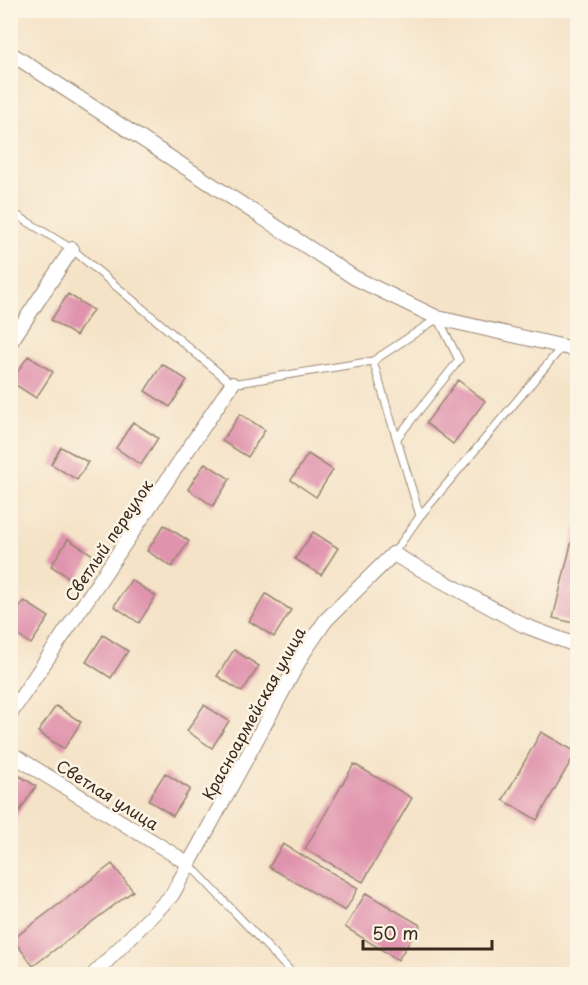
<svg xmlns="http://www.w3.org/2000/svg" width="588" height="985" font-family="'Playpen Sans',sans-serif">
<rect width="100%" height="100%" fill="#fcf5e5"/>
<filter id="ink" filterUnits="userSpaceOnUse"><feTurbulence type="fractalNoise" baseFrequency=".0167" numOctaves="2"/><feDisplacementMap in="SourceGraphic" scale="12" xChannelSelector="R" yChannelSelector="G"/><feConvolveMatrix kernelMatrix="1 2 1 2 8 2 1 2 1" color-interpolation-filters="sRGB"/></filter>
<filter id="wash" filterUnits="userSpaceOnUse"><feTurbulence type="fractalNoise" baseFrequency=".008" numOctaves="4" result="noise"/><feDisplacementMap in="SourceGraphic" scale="24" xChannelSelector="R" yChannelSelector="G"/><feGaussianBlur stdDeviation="1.35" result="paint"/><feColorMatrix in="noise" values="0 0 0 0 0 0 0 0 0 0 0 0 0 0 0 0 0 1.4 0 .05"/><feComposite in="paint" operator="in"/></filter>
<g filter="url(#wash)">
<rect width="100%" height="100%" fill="#f5e3c8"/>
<g id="blocks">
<path fill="#e093ad" d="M68,294L93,310L76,336L51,320Z
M28,356L53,372L36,398L11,382Z
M162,364L187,380L170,407L145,391Z
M458,380L485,401L453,444L426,423Z
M240,414L265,430L248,457L222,441Z
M133,422L158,438L141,465L116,448Z
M61,447L88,462L77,480L51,464Z
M308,454L333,470L316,497L291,480Z
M205,463L230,479L213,506L188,489Z
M164,525L189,541L172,567L147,551Z
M575,528L578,529V624L553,618Z
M313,532L338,548L321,575L295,559Z
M68,539L93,555L76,582L51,566Z
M131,580L156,596L139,623L114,606Z
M266,594L291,610L274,637L249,621Z
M24,601L49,617L31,644L10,630V621Z
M103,635L128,651L111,678L86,662Z
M234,650L259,666L242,692L217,676Z
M204,705L229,721L212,748L187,731Z
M56,706L81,722L64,749L38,732Z
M541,732L576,752L537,820L503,800Z
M354,764L412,798L363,882L305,849Z
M165,773L190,789L173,816L148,800Z
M20,776L36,786L10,826V790Z
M283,844L358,888L345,911L269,867Z
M112,864L133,891L33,966L13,939Z
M366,893L420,925L398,960L345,927Z"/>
</g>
</g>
<g filter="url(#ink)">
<use href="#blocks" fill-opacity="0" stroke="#988673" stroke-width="1.5"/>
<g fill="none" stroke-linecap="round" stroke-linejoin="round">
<defs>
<path id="lane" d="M10,211L72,249L232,384L373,361L438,318L459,360L397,438
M373,361L420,516
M393,554L420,516L561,348
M189,864L293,974"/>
<path id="street" d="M10,53L355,278L438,318L578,350
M10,343L72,249
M10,714L232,384
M10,753L189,864
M94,974L172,895L304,652L326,620L393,554L523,625L578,646"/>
</defs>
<use href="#lane" stroke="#988673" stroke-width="9"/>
<use href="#street" stroke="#988673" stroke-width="16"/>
<use href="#lane" stroke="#fff" stroke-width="7"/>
<use href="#street" stroke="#fff" stroke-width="14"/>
</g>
</g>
<g text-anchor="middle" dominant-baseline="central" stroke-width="5" stroke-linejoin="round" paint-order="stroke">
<g font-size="16" fill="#3b2a1e" stroke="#fcf5e5">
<text transform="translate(108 540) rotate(-56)">Светлый переулок</text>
<text transform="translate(253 713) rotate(-61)">Красноармейская улица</text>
<text transform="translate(108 794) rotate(32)">Светлая улица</text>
</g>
</g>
<rect width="588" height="985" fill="none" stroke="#fcf5e5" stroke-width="36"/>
<path d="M363 940v9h129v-9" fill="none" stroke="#3b2a1e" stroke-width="3"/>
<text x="372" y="940" font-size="18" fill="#3b2a1e" stroke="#fcf5e5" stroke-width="4.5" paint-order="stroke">50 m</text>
</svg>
